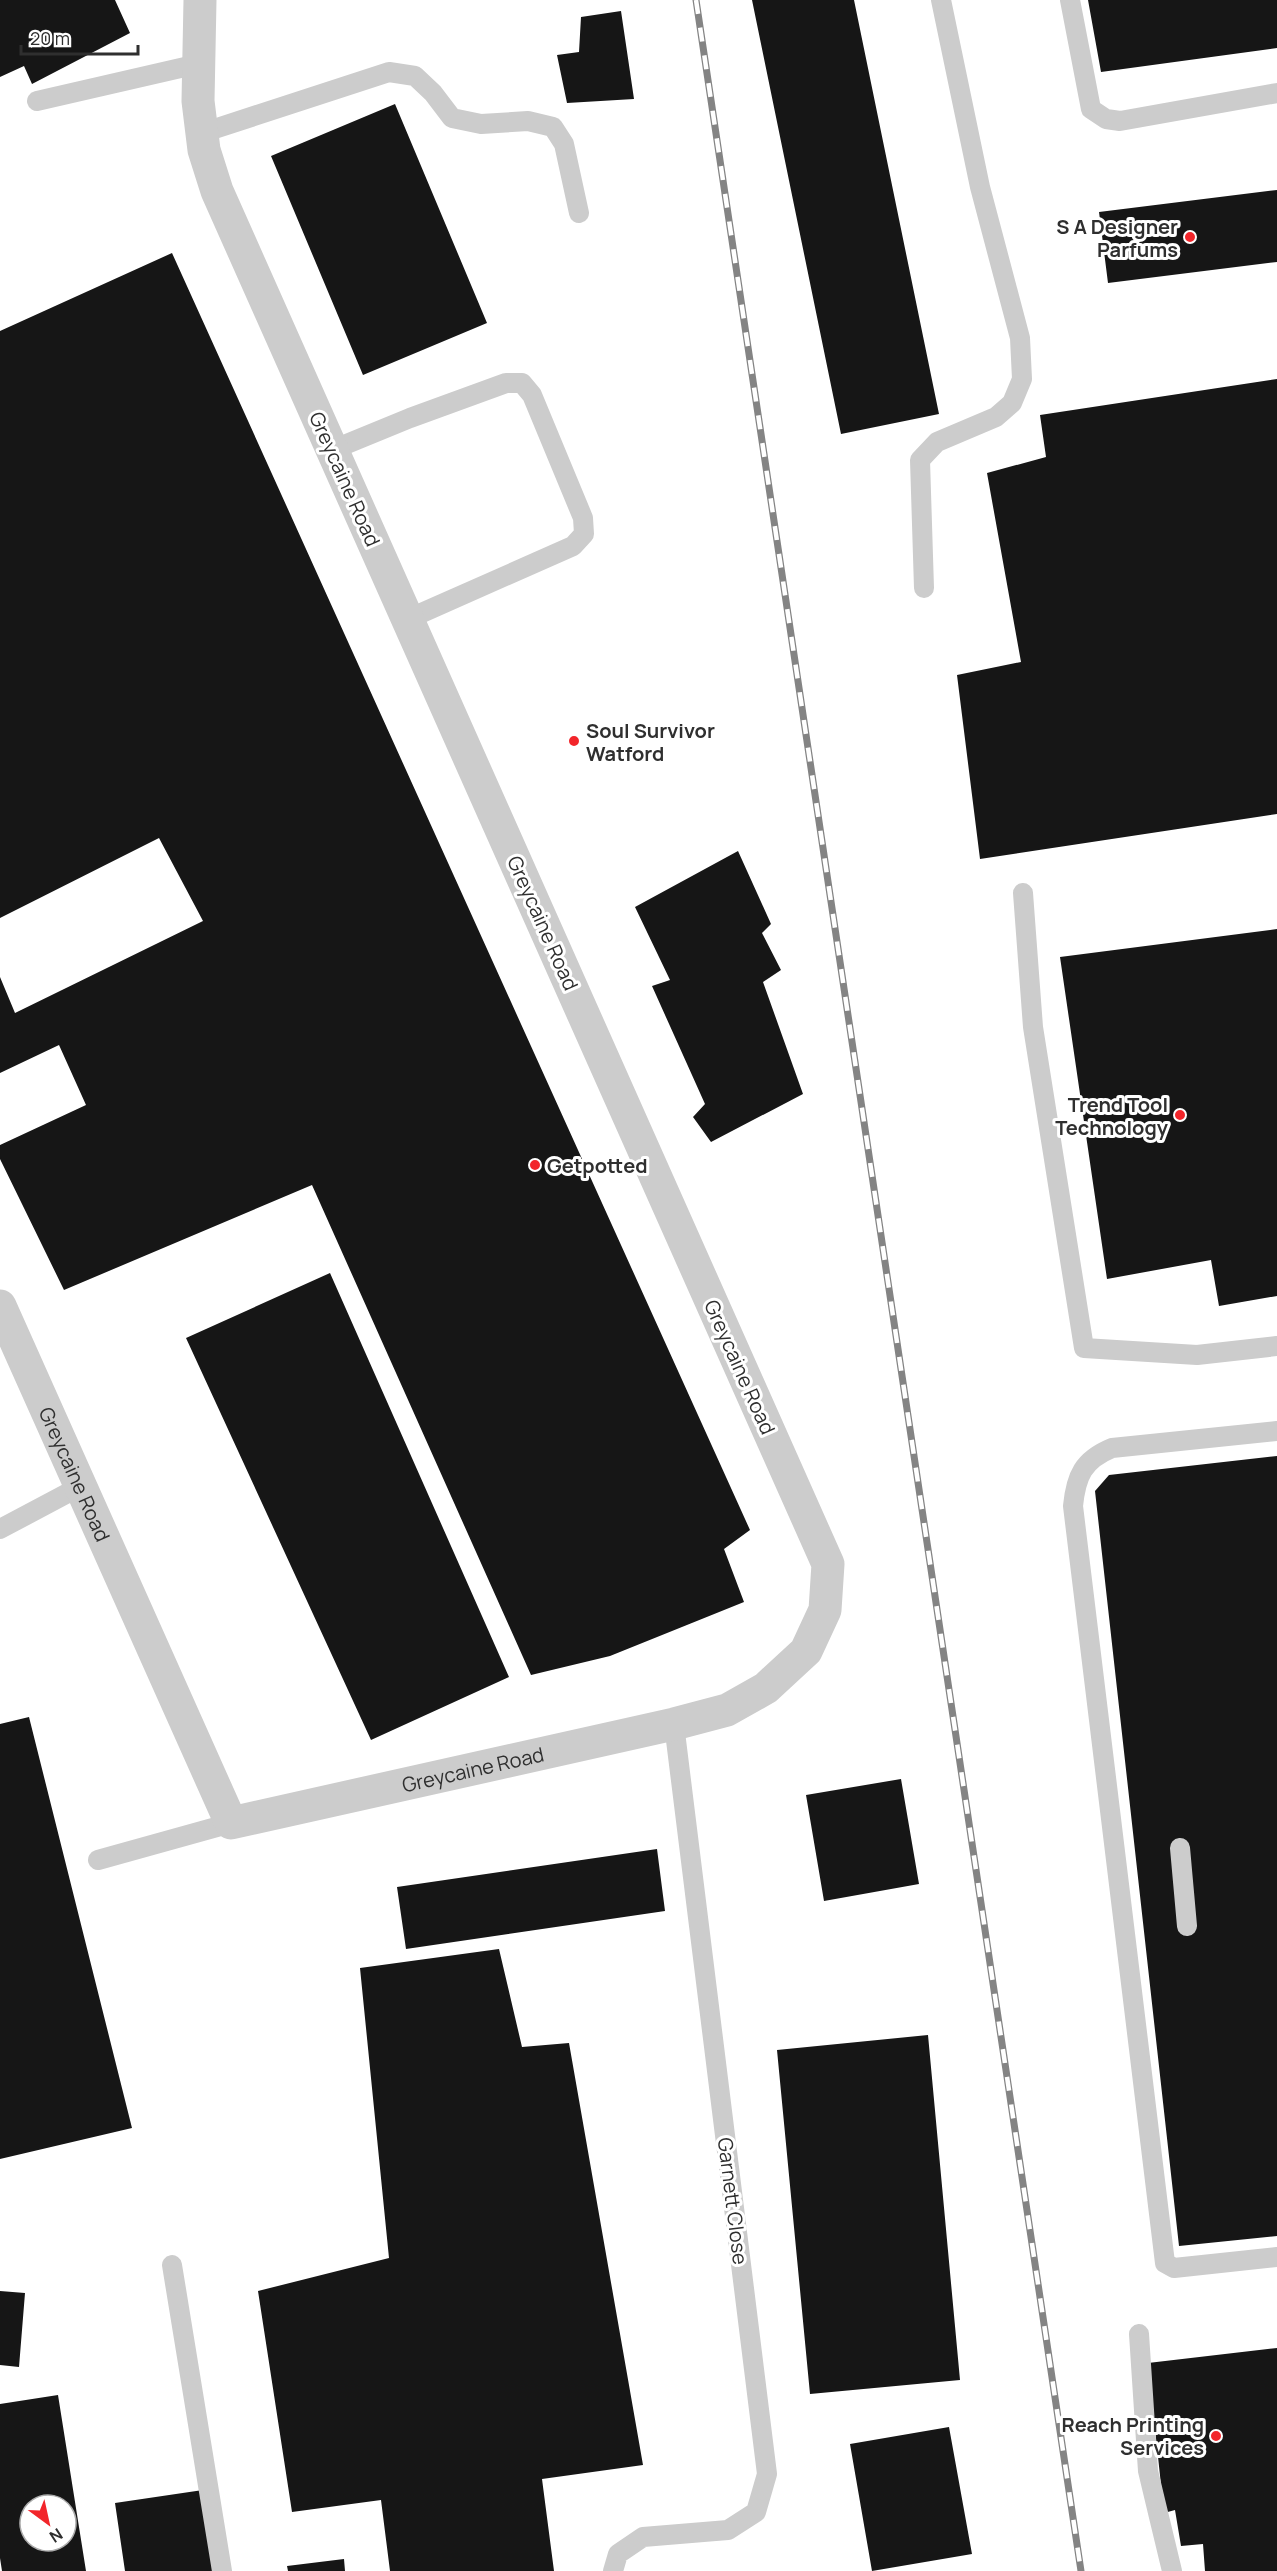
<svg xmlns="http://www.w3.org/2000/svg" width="1277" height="2571" font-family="Manrope,sans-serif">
<rect width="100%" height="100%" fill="#fff"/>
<path fill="#161616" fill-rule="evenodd" d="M0,0H115L130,33L32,84L24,66L0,77Z
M752,0H854L939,414L841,434Z
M1088,0H1277V48L1101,72Z
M621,11L634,99L567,103L557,55L579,52L581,17Z
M395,104L487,323L363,375L271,156Z
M1277,190V262L1108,283L1099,212Z
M172,253L750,1530L724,1549L744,1602L610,1656L531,1675L312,1185L64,1290L0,1159V1145L86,1105L59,1045L0,1073V977L15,1013L203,921L159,838L0,918V331Z
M1277,379V814L980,859L957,675L1021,662L987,473L1046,457L1040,415Z
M738,851L771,924L762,933L781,970L763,982L803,1094L711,1142L693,1117L705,1104L652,986L670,980L635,907Z
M1277,929V1296L1219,1306L1211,1260L1107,1279L1060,957Z
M330,1273L509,1677L371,1740L186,1338Z
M1277,1456V2236L1179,2246L1095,1491L1109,1475Z
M29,1717L132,2128L0,2159V1724Z
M901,1779L919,1884L824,1901L806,1795Z
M657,1849L665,1911L406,1949L397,1887Z
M499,1949L522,2047L569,2043L643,2465L542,2479L554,2571H390L381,2500L292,2512L258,2291L389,2258L360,1968Z
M928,2035L960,2380L810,2394L777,2050Z
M0,2291L25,2293L19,2367L0,2365Z
M1277,2348V2571H1205L1203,2544L1181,2546L1175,2510L1164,2513L1148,2363Z
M58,2395L86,2571H2L0,2558V2404ZM30,2505H66V2541H30Z
M949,2427L972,2554L872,2571L850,2444Z
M203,2490L215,2571H125L115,2503Z
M344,2559L345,2571H288L287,2566Z"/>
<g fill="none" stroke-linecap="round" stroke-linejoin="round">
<path stroke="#ccc" stroke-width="20" d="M1070,0L1091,109L1106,119L1120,121L1277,93
M37,101L198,64
M202,133L389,72L415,76L433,93L452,118L481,124L528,121L553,127L564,144L579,213
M332,450L410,418L506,383H522L532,395L583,518L584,534L573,546L408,619
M924,588L920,460L937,442L996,417L1012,403L1022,379L1020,338L980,187L941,0
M1023,893L1033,1027L1084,1348L1197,1355L1277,1346
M1277,1431L1112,1448C1083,1460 1076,1476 1073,1506L1165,2263L1174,2268L1277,2257
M0,1529L81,1486
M1180,1848L1187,1926
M98,1860L231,1823
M172,2265L222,2571
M1139,2334L1148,2471L1172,2571
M613,2571L618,2554L643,2537L728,2530L756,2512L767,2474L674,1724"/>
<path stroke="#ccc" stroke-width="33" id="s1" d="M0,1306L231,1823L674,1724L727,1710L766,1688L806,1651L825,1610L828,1564L217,191L204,150L198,101L200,0"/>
<defs>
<path id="rail" d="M696,0L1081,2571"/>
</defs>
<use href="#rail" stroke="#848484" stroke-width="7"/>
<use href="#rail" stroke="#fff" stroke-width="4.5" stroke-dasharray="14" stroke-linecap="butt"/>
</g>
<g fill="#f2252a" stroke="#fff" stroke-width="2">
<circle cx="1190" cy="237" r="6"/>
<circle cx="574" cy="741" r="6"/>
<circle cx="1180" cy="1115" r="6"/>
<circle cx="535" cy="1165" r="6"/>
<circle cx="1216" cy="2436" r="6"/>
</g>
<g text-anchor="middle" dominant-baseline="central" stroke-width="6" stroke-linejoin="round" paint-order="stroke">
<g font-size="20" font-weight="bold" fill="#2f2f2f" stroke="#fff" text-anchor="end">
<text x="1178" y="226">S A Designer<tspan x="1178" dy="23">Parfums</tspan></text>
<text x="586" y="730" text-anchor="start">Soul Survivor<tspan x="586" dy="23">Watford</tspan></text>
<text x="1168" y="1104">Trend Tool<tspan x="1168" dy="23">Technology</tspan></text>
<text x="547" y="1165" text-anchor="start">Getpotted</text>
<text x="1204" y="2424">Reach Printing<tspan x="1204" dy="23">Services</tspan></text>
</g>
<g font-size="20" fill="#2f2f2f" stroke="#fff">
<text transform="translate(345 479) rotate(66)">Greycaine Road</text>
<text transform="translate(543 923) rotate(66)">Greycaine Road</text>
<text transform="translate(740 1367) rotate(66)">Greycaine Road</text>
<text stroke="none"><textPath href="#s1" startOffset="184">Greycaine Road</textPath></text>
<text stroke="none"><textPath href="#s1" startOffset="814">Greycaine Road</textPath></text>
<text transform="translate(733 2201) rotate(83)">Garnett Close</text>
</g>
</g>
<g transform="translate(48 2523) rotate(147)"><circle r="28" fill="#ffffff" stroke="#acacac" stroke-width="1.5"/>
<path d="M0-4.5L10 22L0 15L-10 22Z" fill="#f2252a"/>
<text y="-9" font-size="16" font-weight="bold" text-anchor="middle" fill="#2f2f2f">N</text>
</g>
<path d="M21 45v9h117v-9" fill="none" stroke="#2f2f2f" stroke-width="3"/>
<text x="30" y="45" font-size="18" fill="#2f2f2f" stroke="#ffffff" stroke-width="4.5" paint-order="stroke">20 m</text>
</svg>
